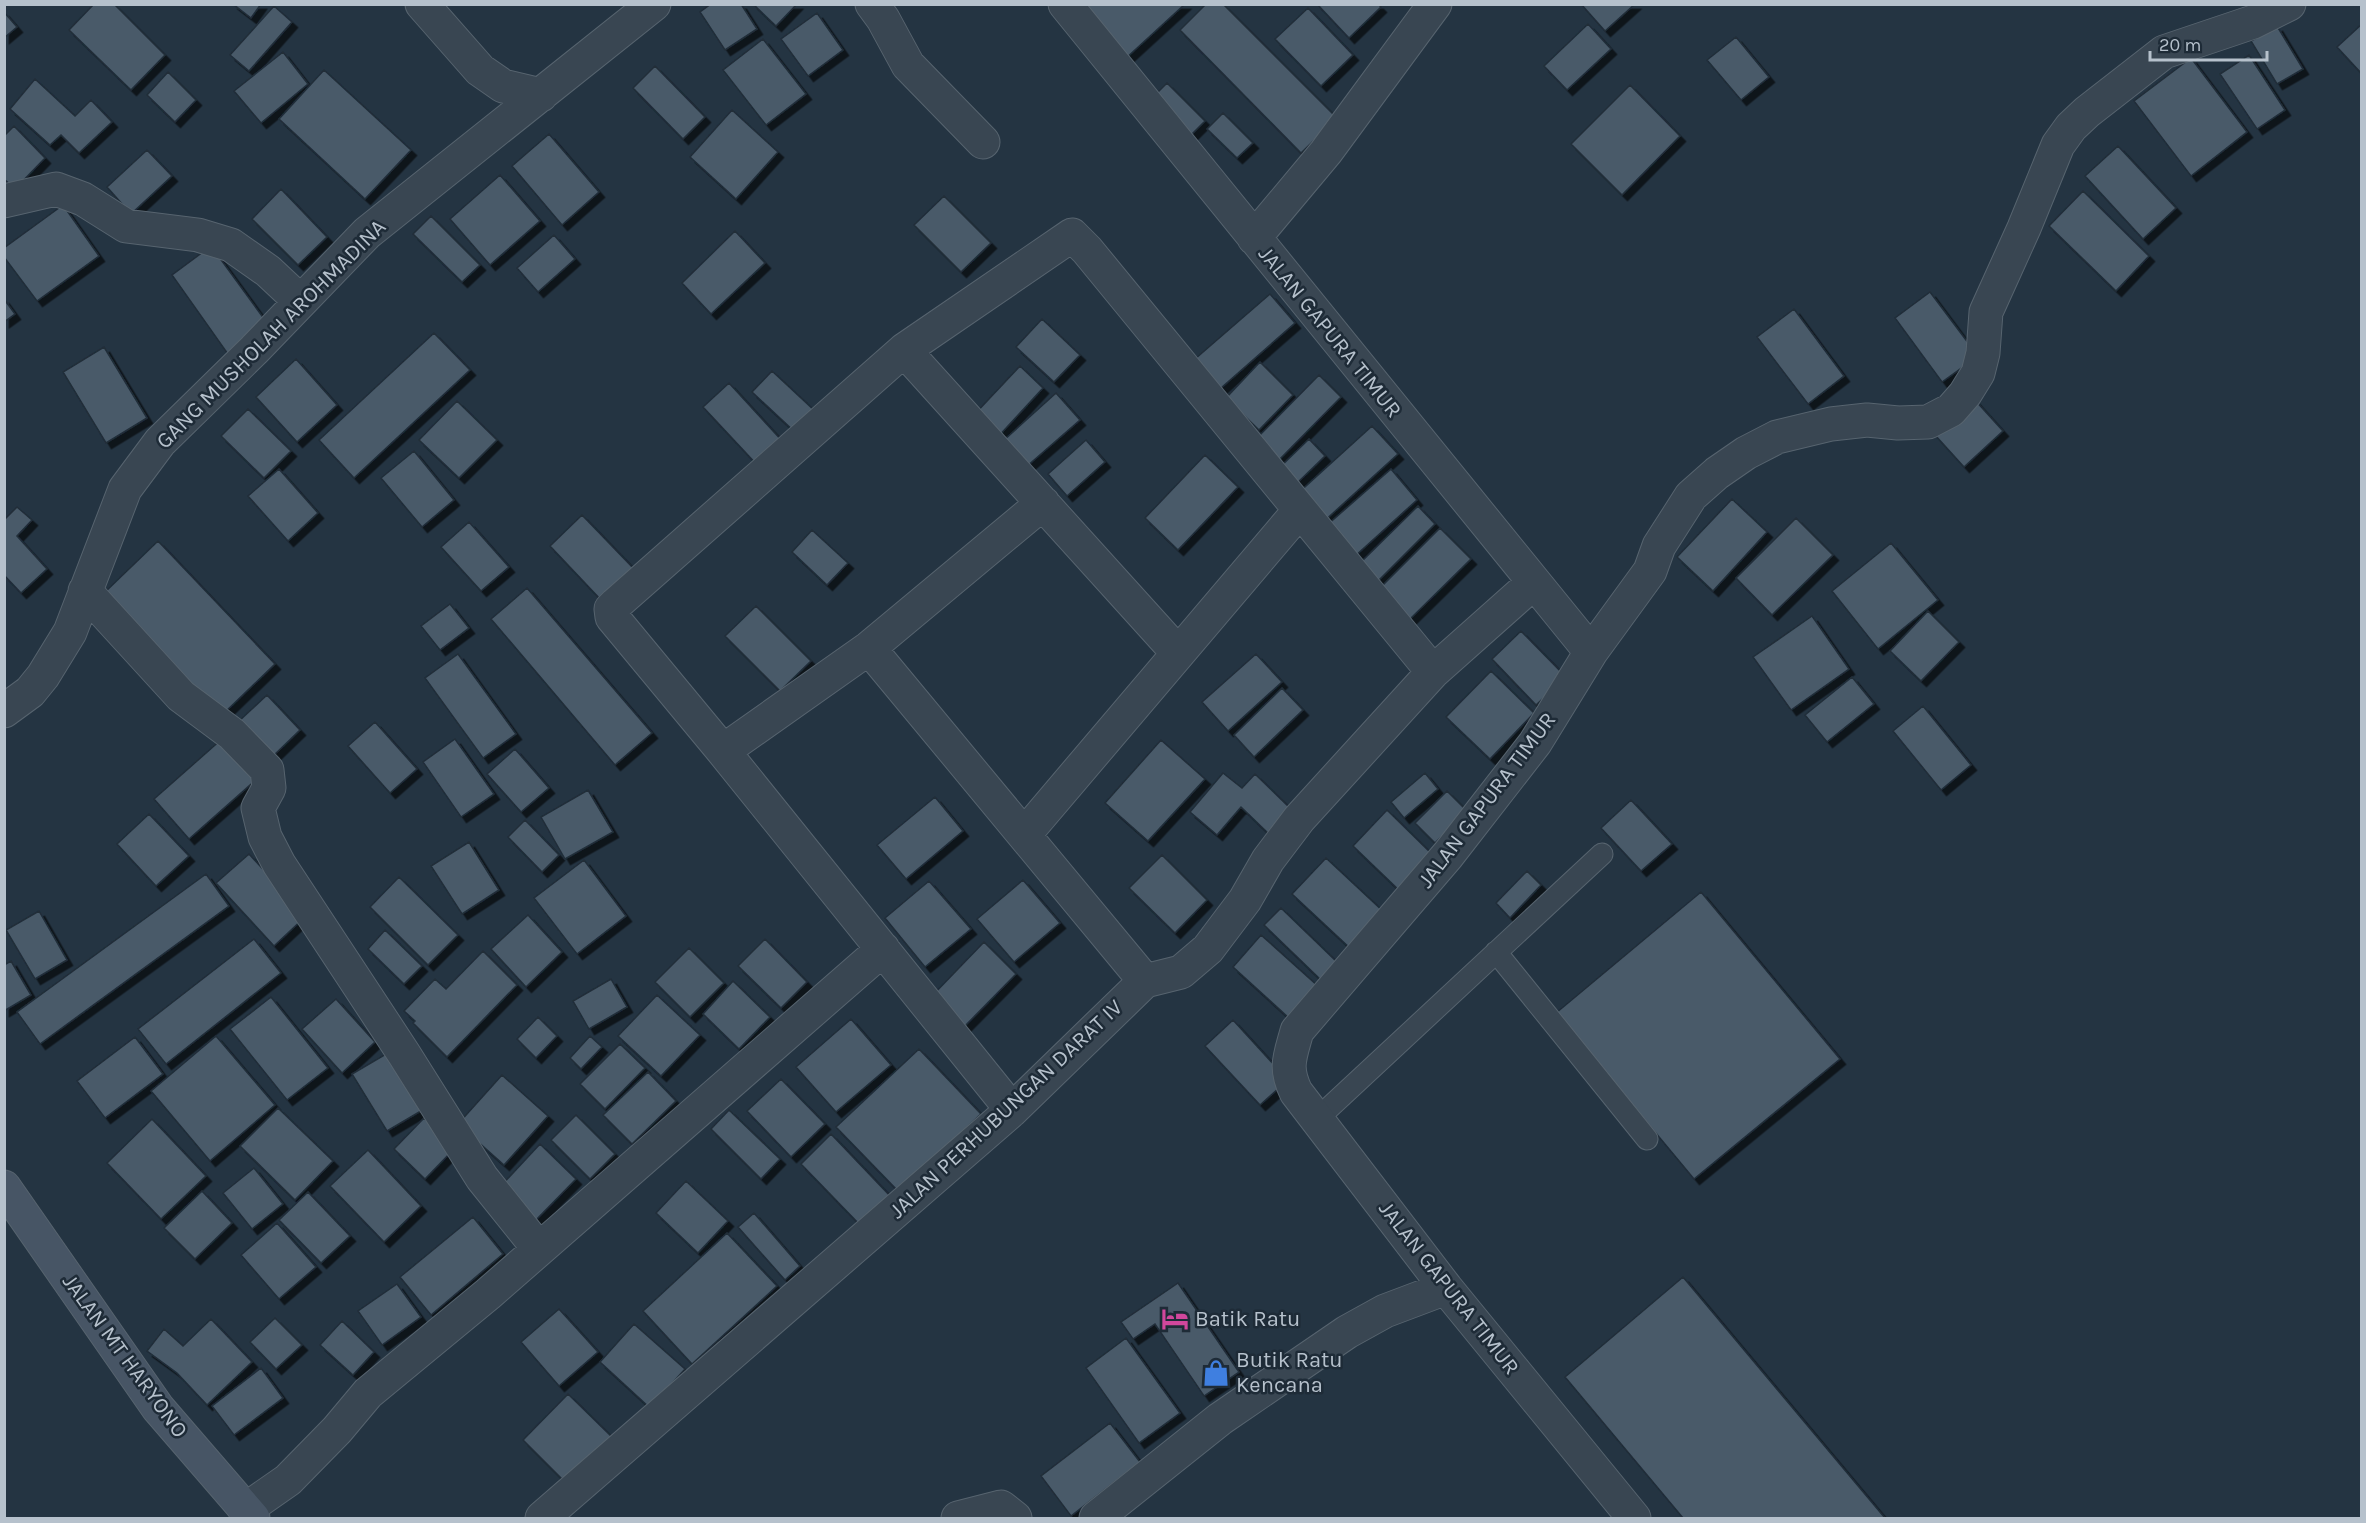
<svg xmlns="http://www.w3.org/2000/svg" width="2366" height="1523" font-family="Karla,sans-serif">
<defs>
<filter id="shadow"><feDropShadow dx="5.5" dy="5.5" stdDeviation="0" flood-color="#0009"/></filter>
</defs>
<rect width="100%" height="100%" fill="#243442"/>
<path fill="#485a69" stroke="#202d39" stroke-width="1.5" filter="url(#shadow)" d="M94,4H114L165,55L131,90L69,30Z
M233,4H261L251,18Z
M711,4H741L757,29L725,50L700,12Z
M753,4H797L776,26Z
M1074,4H1185L1124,60Z
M1206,4H1223L1337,118L1301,153L1180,30Z
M1317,4H1378L1381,7L1349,38Z
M1581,4H1635L1605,31Z
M274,6L292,22L249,71L230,55Z
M1308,8L1353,55L1321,86L1275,39Z
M4,12L17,27L4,38Z
M817,13L843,50L808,76L781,39Z
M1588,24L1611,49L1567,90L1544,66Z
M2362,24V74L2337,47Z
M2277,26L2303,69L2277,84L2251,41Z
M1736,37L1769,77L1741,100L1707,60Z
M763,39L806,94L766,125L723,70Z
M283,52L308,84L261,123L234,91Z
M2249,55L2285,110L2257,129L2220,74Z
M2191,58L2247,132L2191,176L2134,101Z
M655,66L705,117L683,139L633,88Z
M324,70L411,150L365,199L279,119Z
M168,72L196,100L175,122L147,95Z
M35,79L75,116L91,100L112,122L79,153L61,135L50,145L10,109Z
M1167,83L1205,121L1187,139L1149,101Z
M1630,85L1680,136L1622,195L1571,144Z
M732,110L778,152L736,199L690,157Z
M1223,113L1253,143L1237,158L1207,129Z
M14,126L45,158L15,189L4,179V136Z
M549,134L599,192L562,225L512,166Z
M2118,146L2176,208L2143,239L2085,176Z
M147,150L172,176L131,214L107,187Z
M500,175L540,221L490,265L450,219Z
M281,189L327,237L298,265L252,219Z
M2083,191L2149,256L2116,291L2049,226Z
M944,196L991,243L961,272L914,225Z
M63,205L99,256L37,301L4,257V248Z
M431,216L480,265L462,282L413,234Z
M735,231L765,263L711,314L682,283Z
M554,235L575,259L538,292L517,268Z
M211,246L270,327L230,357L172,275Z
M1930,292L1978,356L1942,382L1895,318Z
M1270,294L1295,323L1221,388L1195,359Z
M4,299L15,314L4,322Z
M1794,309L1844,376L1808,404L1757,337Z
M1042,319L1080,355L1054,382L1016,347Z
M434,333L470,370L354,478L319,440Z
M104,347L147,418L106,443L63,372Z
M296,359L337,405L297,442L256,397Z
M1260,362L1293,395L1259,430L1226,398Z
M1020,366L1043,388L996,439L972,417Z
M772,371L816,412L796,433L752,392Z
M1319,375L1341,397L1276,463L1254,441Z
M729,383L785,444L760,468L703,407Z
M1056,393L1080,420L1026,467L1003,441Z
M1974,399L2003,431L1964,467L1935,435Z
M457,401L497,440L459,478L419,440Z
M248,409L291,451L264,478L221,436Z
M1372,426L1398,454L1321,524L1295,496Z
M1309,439L1325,456L1293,487L1276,471Z
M1086,440L1105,462L1067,496L1048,474Z
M414,451L454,500L422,527L381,478Z
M1205,455L1238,487L1178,550L1145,518Z
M279,469L318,513L288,541L248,496Z
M1391,469L1417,500L1354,557L1326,526Z
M1732,499L1767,532L1713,591L1677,557Z
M1418,506L1435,524L1373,586L1355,568Z
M17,507L32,520L17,536L47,569L21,593L4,575V520Z
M582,515L635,570L602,601L550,546Z
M1796,518L1833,555L1772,615L1736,578Z
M469,522L509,567L481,591L441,547Z
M1440,528L1471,559L1408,621L1378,590Z
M812,530L848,563L827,585L792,552Z
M158,541L275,664L220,717L103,594Z
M1891,543L1938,600L1878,649L1832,591Z
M527,588L652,733L615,765L491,619Z
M450,604L469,628L440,650L421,626Z
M756,606L811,661L780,691L725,636Z
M1928,611L1959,642L1921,681L1890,651Z
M1812,616L1849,669L1791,710L1753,657Z
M1521,631L1566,677L1536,705L1492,659Z
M458,654L516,734L483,758L425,678Z
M1256,654L1282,682L1228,731L1202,702Z
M1491,671L1534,713L1490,759L1446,717Z
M1852,677L1874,704L1827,742L1805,715Z
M1282,688L1303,710L1254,757L1234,735Z
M267,695L300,730L271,758L238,722Z
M1923,706L1971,765L1941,790L1893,731Z
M375,722L417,769L390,793L348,746Z
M223,738L258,778L189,839L154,799Z
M455,739L494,794L461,817L423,762Z
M1161,740L1205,779L1148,841L1105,803Z
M515,749L549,788L521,812L487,774Z
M1223,773L1242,788L1255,774L1292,810L1269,834L1241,807L1217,835L1190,812Z
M1425,773L1438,789L1404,818L1391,802Z
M588,790L613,832L565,859L541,817Z
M1447,791L1467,811L1435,843L1415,823Z
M935,797L963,831L906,879L877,845Z
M1631,800L1672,844L1641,871L1601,828Z
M1387,810L1436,858L1402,893L1353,846Z
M149,814L189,856L156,886L117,844Z
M525,820L559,855L542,872L508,837Z
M469,842L499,890L462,914L431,866Z
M249,854L306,916L274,946L216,883Z
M1162,855L1207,900L1175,933L1129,888Z
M1326,858L1386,914L1352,950L1292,894Z
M584,860L626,916L577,954L534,898Z
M1527,871L1541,885L1510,918L1496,903Z
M206,874L229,906L40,1044L17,1012Z
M399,877L458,935L428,965L370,907Z
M1023,880L1060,923L1014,962L977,919Z
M929,881L971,929L925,967L885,918Z
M1701,892L1840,1059L1694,1179L1556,1013Z
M1281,908L1338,963L1321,980L1264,925Z
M39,911L67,960L35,979L6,930Z
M528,915L562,952L526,987L491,949Z
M385,930L422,966L404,984L368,949Z
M1261,935L1319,987L1290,1019L1233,967Z
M254,939L281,973L166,1064L138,1029Z
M765,939L807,982L781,1008L738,966Z
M984,942L1016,974L962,1029L930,998Z
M689,948L724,983L690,1017L655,982Z
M483,951L517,985L447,1057L413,1023L415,1021L404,1011L435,979L446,989Z
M11,961L31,995L4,1011V965Z
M611,979L627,1007L589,1029L573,1001Z
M733,981L770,1017L739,1049L703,1014Z
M657,995L700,1035L661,1076L618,1036Z
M271,997L328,1068L287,1100L230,1029Z
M336,999L375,1042L342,1073L302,1029Z
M538,1017L557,1036L536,1058L517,1039Z
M851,1019L891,1065L836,1112L796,1067Z
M1233,1020L1288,1080L1260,1105L1205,1046Z
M216,1036L275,1105L210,1161L151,1091Z
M590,1036L602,1047L581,1069L570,1058Z
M135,1037L163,1074L105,1118L77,1081Z
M620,1044L645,1068L605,1109L580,1084Z
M919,1049L981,1114L899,1192L836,1127Z
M386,1054L421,1111L387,1131L352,1074Z
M648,1072L676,1101L632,1144L603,1115Z
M502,1075L548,1116L504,1165L458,1124Z
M781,1079L825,1124L791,1157L747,1111Z
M278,1108L333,1161L295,1200L240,1146Z
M729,1110L780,1159L761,1179L711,1129Z
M576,1115L615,1154L590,1179L551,1140Z
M424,1118L455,1148L425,1179L394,1149Z
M152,1119L206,1176L161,1219L107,1163Z
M831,1134L892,1198L862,1227L801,1164Z
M540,1144L576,1179L533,1223L498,1189Z
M368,1150L421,1206L384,1242L330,1186Z
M254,1168L283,1204L252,1229L223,1193Z
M686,1181L728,1221L698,1253L656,1213Z
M202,1191L232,1223L195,1259L164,1228Z
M308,1192L350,1236L321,1263L279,1220Z
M754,1213L800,1266L785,1280L738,1227Z
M473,1217L503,1254L431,1315L400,1277Z
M277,1223L316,1267L279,1299L241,1255Z
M727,1233L777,1286L692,1364L643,1311Z
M1683,1277L1885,1518H1683L1565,1377Z
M1178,1283L1239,1372L1204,1396L1155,1324L1133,1339L1121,1322Z
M397,1284L421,1317L382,1345L358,1311Z
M559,1309L598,1352L559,1386L521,1342Z
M275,1318L302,1345L276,1369L250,1342Z
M211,1319L252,1362L207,1405L177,1373L147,1351L164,1329L183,1346Z
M342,1321L374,1352L353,1375L320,1345Z
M634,1324L685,1369L650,1408L600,1362Z
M1126,1338L1180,1413L1139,1443L1086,1368Z
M261,1368L283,1398L234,1435L212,1406Z
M568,1394L613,1438L567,1484L523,1440Z
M1110,1423L1140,1462L1071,1516L1041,1476Z"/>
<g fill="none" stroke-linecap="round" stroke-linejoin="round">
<defs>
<path id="service" d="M1496,952L1647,1139
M1317,1119L1602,854"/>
<path id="minor" d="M422,4L480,70L503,86L541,95
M872,4L883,19L908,65L983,142
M1065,4L1591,652L1535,743L1448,855L1297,1031C1290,1057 1284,1067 1296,1092L1446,1288L1634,1518
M4,201L56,189L83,199L126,226L198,235L231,245L268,271L300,301
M1254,238L1326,152L1435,4
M904,350L1178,653
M85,591L181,696L232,734L267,770L269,788L258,808L265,837L279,864L404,1054L482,1178L539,1249
M869,648L1145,981
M1591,652L1650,571L1659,546L1691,496L1717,473L1746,453L1777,437L1831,424L1867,420L1898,423L1928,422L1951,410L1965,394L1978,373L1983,353L1986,312L2024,228L2058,145L2071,127L2087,112L2164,52L2253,22L2289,4
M4,711L30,692L43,676L70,632L125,489L160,442L254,350L367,233L654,4
M723,751L869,648L1043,503
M1024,835L1300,510
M1012,1110L723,751L612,617L611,609L616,604L904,350L1072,235L1087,250L1433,672
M245,1510L288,1480L337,1430L368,1393L488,1294L883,949
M542,1518L1012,1110L1145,981L1181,972L1208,949L1245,900L1268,860L1299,819L1433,672L1533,583
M958,1518L1001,1507L1015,1518
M1096,1518L1220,1419L1347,1332L1385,1311L1446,1288"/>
<path id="secondary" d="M4,1187L158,1408L253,1518"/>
</defs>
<use href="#service" stroke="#57646f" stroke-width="23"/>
<use href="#minor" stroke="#57646f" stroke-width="35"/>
<use href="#secondary" stroke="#57646f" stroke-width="35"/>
<use href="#service" stroke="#394652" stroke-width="21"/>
<use href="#minor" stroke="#394652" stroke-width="33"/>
<use href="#secondary" stroke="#475565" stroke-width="33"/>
</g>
<defs>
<symbol id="hotel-bare" viewBox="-9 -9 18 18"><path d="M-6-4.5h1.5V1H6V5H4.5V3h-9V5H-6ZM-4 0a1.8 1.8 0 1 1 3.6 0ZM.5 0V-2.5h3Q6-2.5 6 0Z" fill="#d1479c" stroke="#1e2b37" stroke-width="2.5" paint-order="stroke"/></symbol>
<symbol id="shop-bare" viewBox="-9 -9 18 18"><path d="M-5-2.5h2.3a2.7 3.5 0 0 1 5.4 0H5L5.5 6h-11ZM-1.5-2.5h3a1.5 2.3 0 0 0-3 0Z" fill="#3f7fe0" stroke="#1e2b37" stroke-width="2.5" paint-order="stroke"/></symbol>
</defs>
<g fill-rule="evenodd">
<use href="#hotel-bare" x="1156" y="1300" width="38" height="38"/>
<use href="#shop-bare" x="1197" y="1354" width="38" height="38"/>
</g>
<g text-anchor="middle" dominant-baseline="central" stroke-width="5" stroke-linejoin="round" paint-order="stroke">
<g font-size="22" fill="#b6c1cc" stroke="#1e2b37">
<text transform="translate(1330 332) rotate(51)">JALAN GAPURA TIMUR</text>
<text transform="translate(271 334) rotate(-45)">GANG MUSHOLAH AROHMADINA</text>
<text transform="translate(1487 800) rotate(-53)">JALAN GAPURA TIMUR</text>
<text transform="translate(1006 1109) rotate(-43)">JALAN PERHUBUNGAN DARAT IV</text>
<text transform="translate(1449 1288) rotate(52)">JALAN GAPURA TIMUR</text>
<text transform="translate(125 1356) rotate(54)">JALAN MT HARYONO</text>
</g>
<g font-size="22" fill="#b6c1cc" stroke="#1e2b37" text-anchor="start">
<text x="1195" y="1319">Batik Ratu</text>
<text x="1236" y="1360">Butik Ratu<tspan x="1236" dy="25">Kencana</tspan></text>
</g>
</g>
<rect width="2366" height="1523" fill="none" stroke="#b6c1cc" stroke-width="12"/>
<path d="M2150 51v9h117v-9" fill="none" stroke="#b6c1cc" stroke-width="3"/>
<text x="2159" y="51" font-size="18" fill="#b6c1cc" stroke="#1e2b37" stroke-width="4.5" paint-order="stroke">20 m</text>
</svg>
